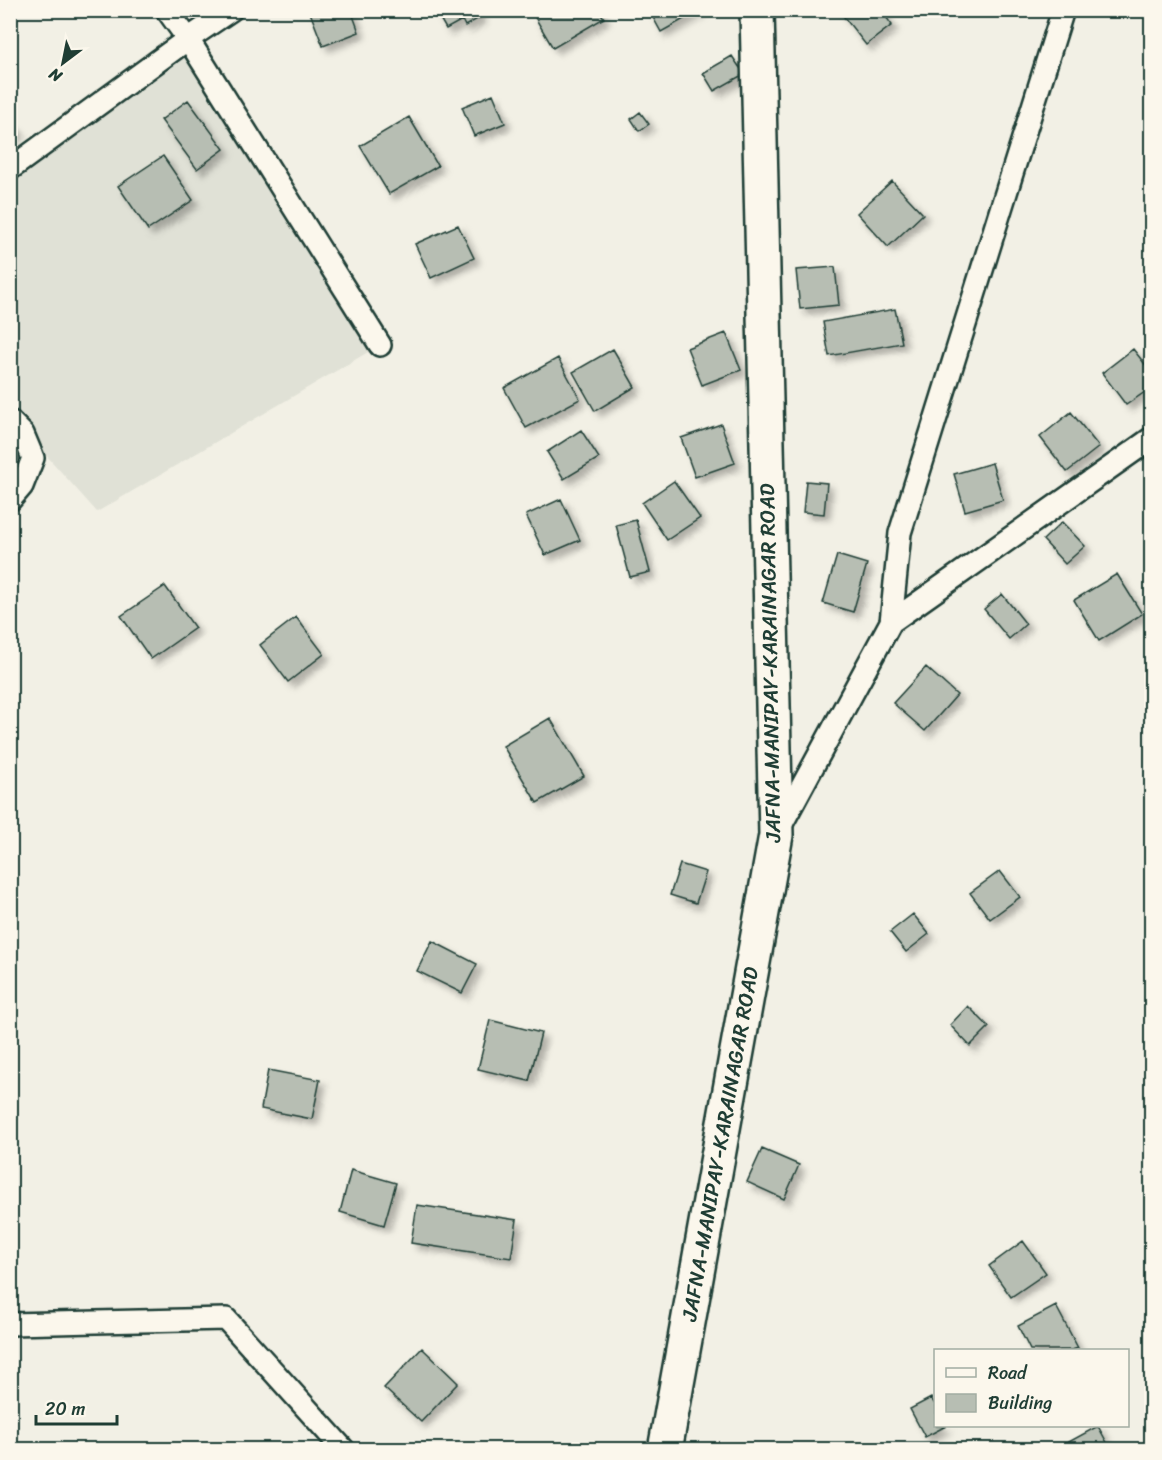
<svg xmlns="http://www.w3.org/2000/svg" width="1162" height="1460" font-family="Sriracha,sans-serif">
<defs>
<filter id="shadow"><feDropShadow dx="5.5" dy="5.5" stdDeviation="3" flood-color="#0004"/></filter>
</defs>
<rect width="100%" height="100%" fill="#f2f0e5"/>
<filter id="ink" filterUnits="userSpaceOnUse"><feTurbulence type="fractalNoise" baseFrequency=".0167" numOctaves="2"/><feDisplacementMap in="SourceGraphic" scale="12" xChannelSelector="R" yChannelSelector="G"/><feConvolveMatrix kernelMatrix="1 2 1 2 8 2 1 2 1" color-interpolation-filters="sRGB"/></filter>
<g filter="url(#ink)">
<path fill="#e0e1d6" d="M188,39L380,345L97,512L11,416L10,169Z"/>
<path fill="#b7beb3" stroke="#1f3d34" stroke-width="1.5" filter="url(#shadow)" d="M309,10H351L359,32L323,46Z
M435,10H477L481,17L465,26L462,20L446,29Z
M539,10H599L604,18L553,48L533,14Z
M649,10H700L661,32Z
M841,10H881L892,25L866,45L840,12Z
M732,56L744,74L714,91L703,73Z
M493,94L505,123L474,136L462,107Z
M188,100L224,149L197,169L161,120Z
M640,112L649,124L639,131L631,119Z
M409,117L438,166L389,194L360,146Z
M10,123L19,130L10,140Z
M163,156L193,200L148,230L118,186Z
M892,181L923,214L888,247L857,213Z
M458,225L474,258L431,278L415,244Z
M835,267L839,305L800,309L796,270Z
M895,309L902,343L829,356L823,322Z
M726,333L741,370L702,385L687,348Z
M613,349L635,387L595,411L573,372Z
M1133,349L1152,373V387L1126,405L1102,373Z
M558,358L580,399L526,428L504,388Z
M1071,412L1099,447L1067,472L1040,437Z
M721,424L735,463L695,477L681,438Z
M581,430L599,458L564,479L547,452Z
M992,463L1003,500L965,511L954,474Z
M674,481L700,518L667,540L642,503Z
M806,481L827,483L824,514L803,512Z
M561,499L580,540L545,555L526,515Z
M636,520L650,572L630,577L616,525Z
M1062,522L1085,546L1065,564L1043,540Z
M837,555L867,564L853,612L823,603Z
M1117,574L1142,614L1099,641L1074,600Z
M165,586L195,628L151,659L121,616Z
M1002,594L1026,624L1009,639L984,609Z
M296,617L324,654L288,682L260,645Z
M926,667L957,695L925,731L893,703Z
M550,718L584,776L537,803L503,746Z
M680,864L706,872L696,903L670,895Z
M1000,871L1020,897L990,919L970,893Z
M913,914L929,934L906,952L890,932Z
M432,941L477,964L462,993L417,971Z
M968,1006L989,1027L970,1046L950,1025Z
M490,1020L541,1033L529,1081L478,1069Z
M268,1070L320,1080L312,1119L261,1109Z
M762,1149L799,1165L784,1199L747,1182Z
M351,1170L396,1183L384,1225L340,1212Z
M417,1205L517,1220L511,1258L411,1243Z
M1023,1241L1046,1273L1011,1297L989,1266Z
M1056,1306L1078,1348L1072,1350H1030L1018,1326Z
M422,1348L458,1383L421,1422L384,1388Z
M931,1398L936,1406V1426H946L925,1437L910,1409Z
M1098,1426L1111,1450H1068L1065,1444Z"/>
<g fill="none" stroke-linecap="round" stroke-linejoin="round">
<defs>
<path id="street" d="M231,10L188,39L380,345
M10,169L188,39L167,10
M10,421L23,434L33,458L22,486L10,500
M891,622L900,533L1063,10
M779,829L891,622L1152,438
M10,1324L226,1319L344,1450"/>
<path id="primary" d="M665,1450L776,835L757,10"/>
</defs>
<use href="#street" stroke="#1f3d34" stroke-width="26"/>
<use href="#primary" stroke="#1f3d34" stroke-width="38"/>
<use href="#street" stroke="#fbf7ec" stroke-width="21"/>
<use href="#primary" stroke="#fbf7ec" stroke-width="33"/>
</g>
</g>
<g text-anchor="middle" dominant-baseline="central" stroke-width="5" stroke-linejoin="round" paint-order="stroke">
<g font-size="21" fill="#1f3d34" stroke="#fbf7ec">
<text transform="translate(770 663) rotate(-91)">JAFNA-MANIPAY-KARAINAGAR ROAD</text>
<text transform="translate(720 1144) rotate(-80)">JAFNA-MANIPAY-KARAINAGAR ROAD</text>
</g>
</g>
<rect width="1162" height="1460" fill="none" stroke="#fbf7ec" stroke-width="36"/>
<rect x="18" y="18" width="1126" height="1424" fill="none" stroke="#1f3d34" stroke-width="2" filter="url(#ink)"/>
<rect x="934" y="1349" width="195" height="78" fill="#fbf7ec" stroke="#a3ada2" stroke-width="1.5"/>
<rect x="946" y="1368" width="30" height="9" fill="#fbf7ec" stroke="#a3ada2" stroke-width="1.5"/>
<text x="988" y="1379" font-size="18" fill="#1f3d34">Road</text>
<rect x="946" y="1394" width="30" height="18" fill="#b7beb3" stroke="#a3ada2" stroke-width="1.5"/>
<text x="988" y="1409" font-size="18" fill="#1f3d34">Building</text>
<g transform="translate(63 63) rotate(212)" stroke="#fbf7ec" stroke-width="4.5" paint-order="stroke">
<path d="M0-4.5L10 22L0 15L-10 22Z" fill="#1f3d34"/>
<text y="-9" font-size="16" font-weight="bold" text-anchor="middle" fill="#1f3d34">N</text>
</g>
<path d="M36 1415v9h81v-9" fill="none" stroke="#1f3d34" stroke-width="3"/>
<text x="45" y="1415" font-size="18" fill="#1f3d34" stroke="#fbf7ec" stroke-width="4.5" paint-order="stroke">20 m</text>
</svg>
